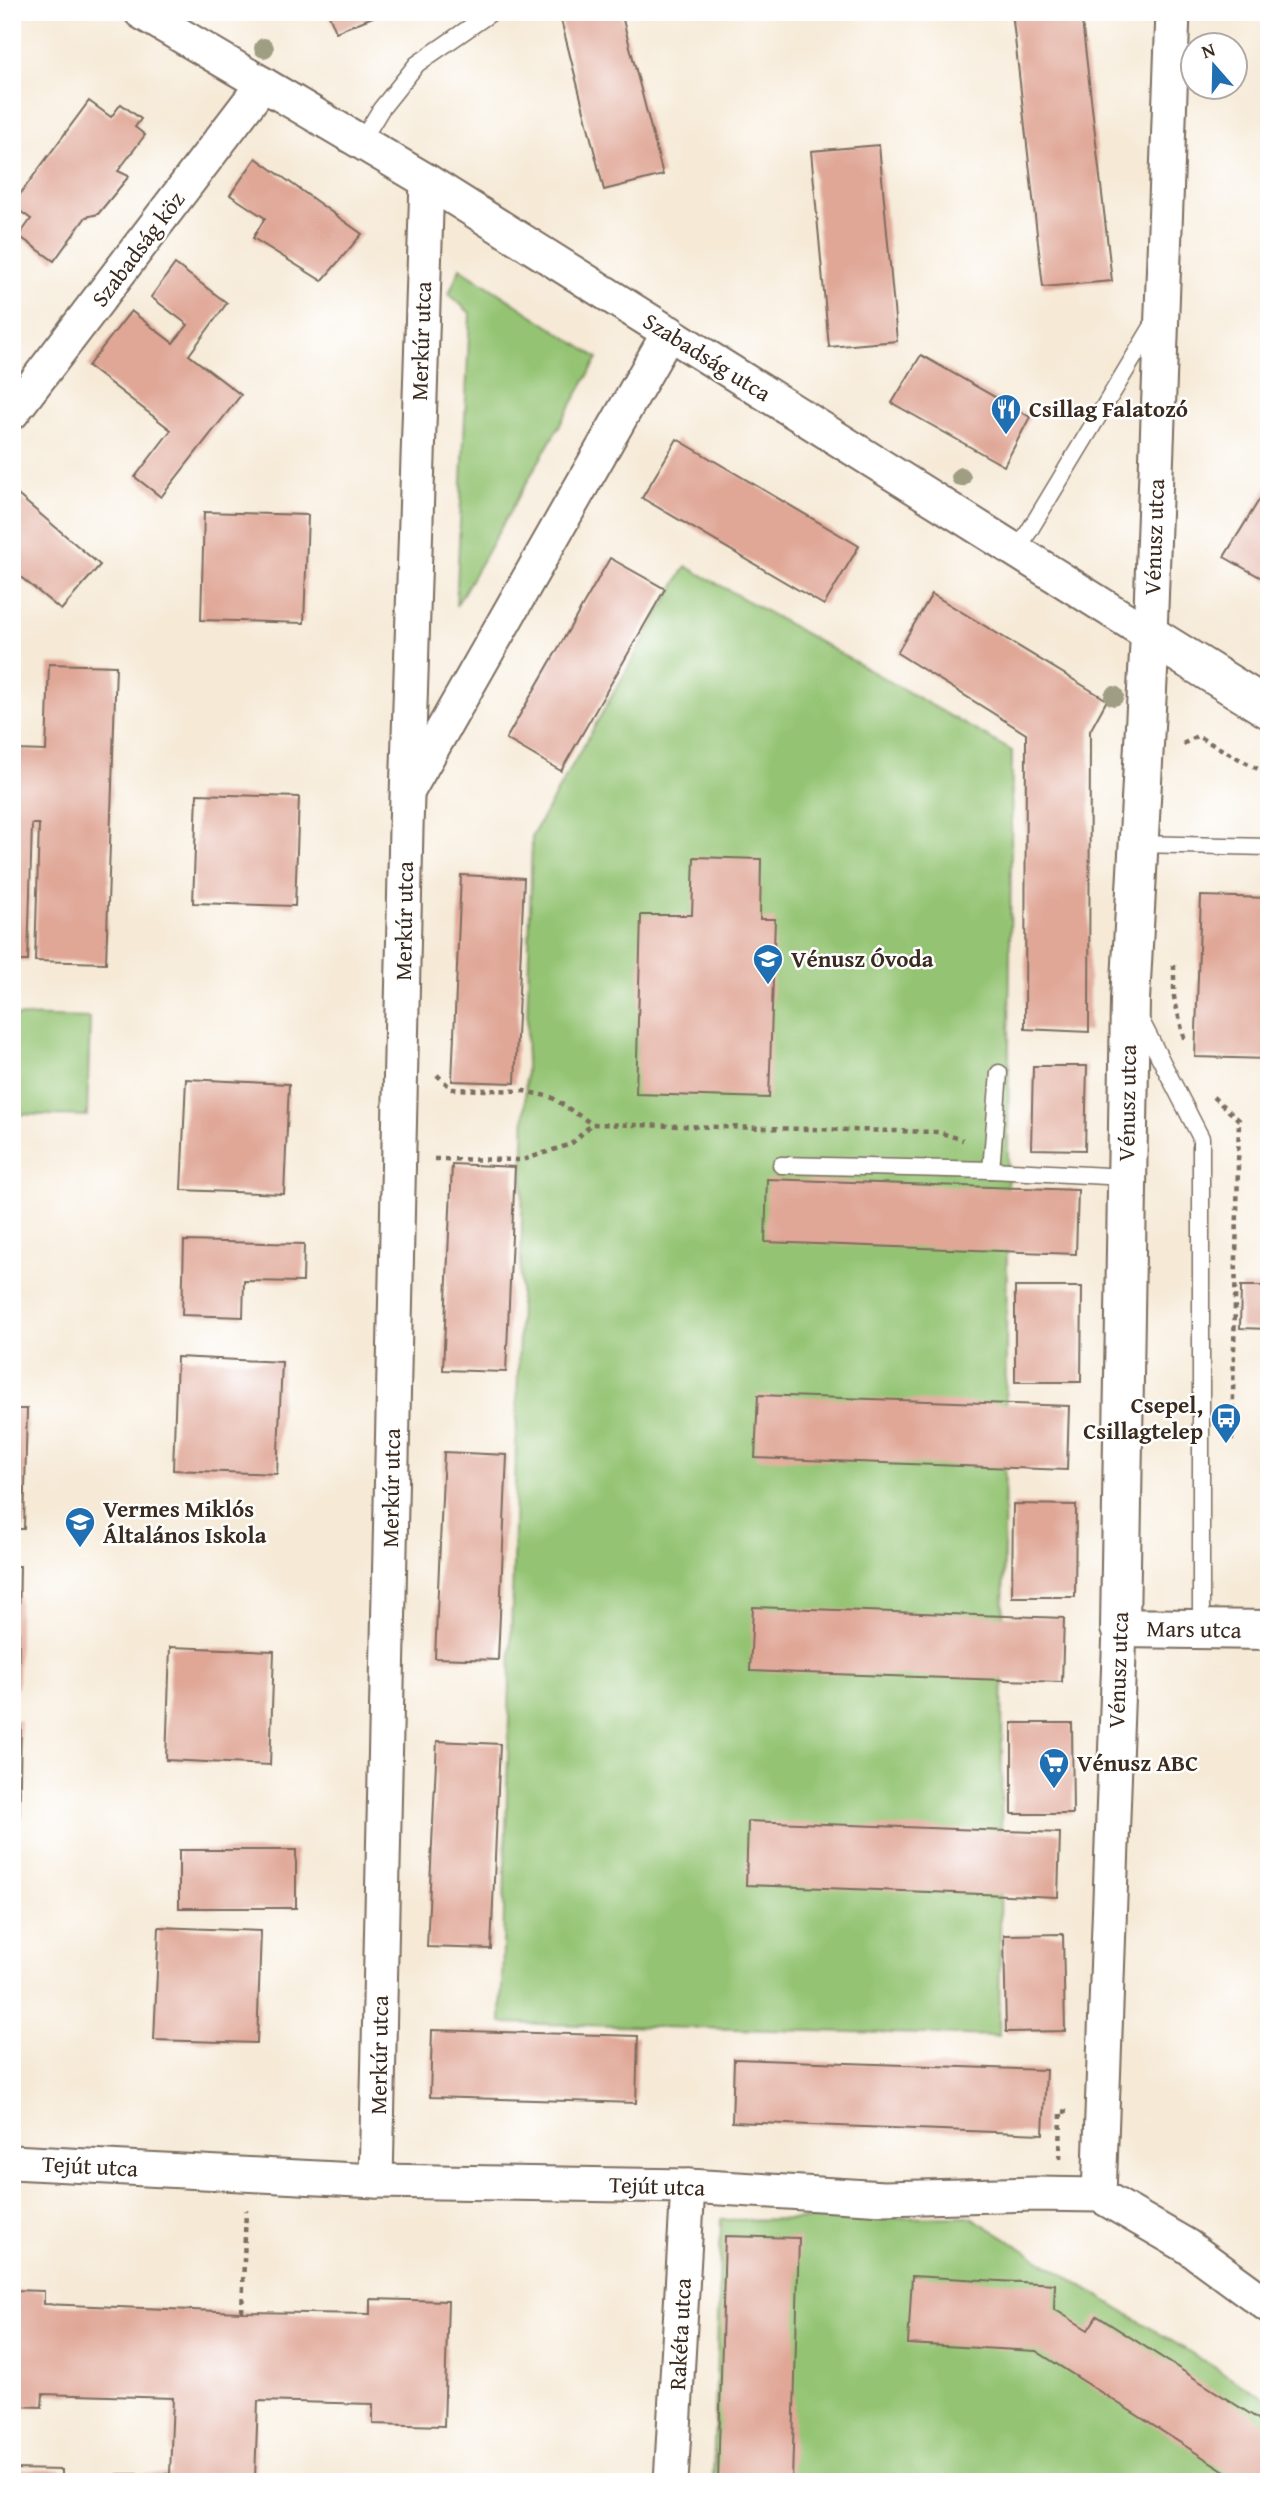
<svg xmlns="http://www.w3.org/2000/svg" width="1281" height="2494" viewBox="0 0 1281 2494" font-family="'Gentium Book Plus',serif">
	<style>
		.green { fill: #94c473; stroke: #687748; stroke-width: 2 }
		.building { fill: #e0a797 }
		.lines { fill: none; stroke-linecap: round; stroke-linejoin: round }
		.service-casing { stroke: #7c6d5f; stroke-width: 19 }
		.minor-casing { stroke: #7c6d5f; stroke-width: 37 }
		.tertiary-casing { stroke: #7c6d5f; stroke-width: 42 }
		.path { stroke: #7c6d5f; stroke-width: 4.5; stroke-dasharray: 5 5; stroke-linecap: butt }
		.service { stroke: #fff; stroke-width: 16 }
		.minor { stroke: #fff; stroke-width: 33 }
		.tertiary { stroke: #fff; stroke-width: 38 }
		.tree { fill: #a09e82 }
		.labels { text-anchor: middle; stroke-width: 5; stroke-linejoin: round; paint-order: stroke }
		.street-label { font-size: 23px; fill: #3b2a1e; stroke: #fff }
		.poi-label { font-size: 23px; font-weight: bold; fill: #3b2a1e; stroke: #fff; text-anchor: start }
	</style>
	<rect width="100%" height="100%" fill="#fff"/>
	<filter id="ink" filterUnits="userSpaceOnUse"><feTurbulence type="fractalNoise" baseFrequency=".0143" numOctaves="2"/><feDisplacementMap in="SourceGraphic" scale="14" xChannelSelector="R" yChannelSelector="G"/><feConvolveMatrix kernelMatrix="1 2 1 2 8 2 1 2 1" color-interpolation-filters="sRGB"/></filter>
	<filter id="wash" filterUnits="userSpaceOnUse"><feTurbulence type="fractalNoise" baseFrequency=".00686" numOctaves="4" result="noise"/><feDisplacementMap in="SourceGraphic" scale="28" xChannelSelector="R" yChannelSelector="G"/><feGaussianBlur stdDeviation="1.57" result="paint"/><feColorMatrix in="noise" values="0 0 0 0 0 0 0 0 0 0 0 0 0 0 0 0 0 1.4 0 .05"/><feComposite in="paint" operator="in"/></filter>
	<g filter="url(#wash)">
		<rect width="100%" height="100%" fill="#f6ead7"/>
		<!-- green -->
		<g class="green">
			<path d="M460 268 598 358 456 606 470 313 449 294Z"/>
			<path d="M686 566 1012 751 999 2036 501 2023 532 836Z"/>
			<path d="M12 1016 90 1018 87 1116 12 1114Z"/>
			<path d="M971 2217 1269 2401V2482H713L721 2220Z"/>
		</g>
		<g id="blocks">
			<!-- building -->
			<g class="building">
				<path d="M328 12H385L336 32Z"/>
				<path d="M559 12H621L663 175 604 190Z"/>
				<path d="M1012 12H1081L1112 281 1043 287Z"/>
				<path d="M89 101 111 117 121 104 141 119 135 127 145 135 118 171 129 176 98 214 86 217 54 261 19 236 31 219 12 205Z"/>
				<path d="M879 145 897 341 829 347 811 151Z"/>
				<path d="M256 158 362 234 322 281 253 238 265 218 230 195Z"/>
				<path d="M175 264 227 303 189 355 241 395 161 497 135 477 171 430 88 366 131 311 173 343 188 325 151 297Z"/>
				<path d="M921 355 1030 417 1004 466 892 403Z"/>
				<path d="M677 439 859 546 824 605 642 498Z"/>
				<path d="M1269 484V582L1224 557Z"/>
				<path d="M12 490 100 565 61 610 12 570Z"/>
				<path d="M204 512 308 515 304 623 201 620Z"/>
				<path d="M610 558 665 589 561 771 506 739Z"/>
				<path d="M932 594 1107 700 1090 731 1089 1032 1025 1029 1026 734 897 653Z"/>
				<path d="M49 664 116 666 106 963 35 961 39 824H32L28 961H12V753L15 750 46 751Z"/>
				<path d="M197 794 299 797 295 906 193 903Z"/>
				<path d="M694 857 761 859 760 919H775L769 1098 636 1094 641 915H692Z"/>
				<path d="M461 875 524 878 515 1083 452 1081Z"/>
				<path d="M1201 896 1269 898V1059L1195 1057Z"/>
				<path d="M1033 1066H1087L1085 1150 1031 1149Z"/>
				<path d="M186 1079 289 1084 284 1194 181 1190Z"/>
				<path d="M452 1164 515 1167 506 1372 443 1370Z"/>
				<path d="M767 1179 1078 1190 1076 1254 765 1242Z"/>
				<path d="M184 1241 304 1244 303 1282 244 1281 243 1317 182 1315Z"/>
				<path d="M1241 1286H1269V1329L1240 1328Z"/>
				<path d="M1015 1287H1082L1081 1382H1015Z"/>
				<path d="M177 1357 282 1362 277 1474 173 1470Z"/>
				<path d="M758 1395 1069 1406 1067 1470 755 1458Z"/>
				<path d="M12 1409H27L24 1529H12Z"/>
				<path d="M444 1452 507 1455 498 1660 435 1658Z"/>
				<path d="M1013 1504 1076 1505 1075 1597H1012Z"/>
				<path d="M12 1566H20L18 1688H12Z"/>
				<path d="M753 1607 1064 1618 1062 1682 750 1671Z"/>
				<path d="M170 1647 274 1651 270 1765 166 1760Z"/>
				<path d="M12 1720H21L19 1842H12Z"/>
				<path d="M1012 1723H1072L1073 1814H1012Z"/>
				<path d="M437 1741 500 1744 491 1949 427 1947Z"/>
				<path d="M748 1821 1060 1833 1058 1897 746 1885Z"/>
				<rect x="179" y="1850" width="117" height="58"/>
				<path d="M159 1927 261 1931 257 2043 154 2040Z"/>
				<path d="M1063 1934 1065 2031 1006 2032 1004 1935Z"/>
				<path d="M432 2030 638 2036 636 2103 430 2097Z"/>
				<path d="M734 2059 1046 2070 1043 2134 732 2122Z"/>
				<path d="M725 2236 799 2238 792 2482H718Z"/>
				<path d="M912 2276 1055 2284 1054 2309 1088 2330 1097 2316 1269 2426V2482H1242L1036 2351 908 2344Z"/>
				<path d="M12 2290 44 2291V2304L242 2312 370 2314V2299L448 2301 444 2426 373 2424V2404L258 2401 255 2478 302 2479V2482H118V2474H170L173 2398 43 2394 42 2407 12 2406Z"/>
				<path d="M12 2469 62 2470V2482H12Z"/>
			</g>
		</g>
	</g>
	<g filter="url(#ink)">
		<use href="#blocks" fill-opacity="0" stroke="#7c6d5f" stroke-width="2"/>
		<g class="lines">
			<!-- service casing -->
			<g class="service-casing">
				<g id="service">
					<path d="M361 142 381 109 417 64 492 12"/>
					<path d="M1017 551 1155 322"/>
					<path d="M1137 844 1269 847"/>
					<path d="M1139 1017 1201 1138V1629"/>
					<path d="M999 1073 991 1170 1126 1177"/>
					<path d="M781 1165 991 1170"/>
				</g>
			</g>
			<!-- minor casing -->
			<g class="minor-casing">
				<g id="minor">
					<path d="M141 12 427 181 1150 635"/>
					<path d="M12 413 263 84"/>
					<path d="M1150 635 1173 12"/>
					<path d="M409 789 669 332"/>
					<path d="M12 2162 376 2181 688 2186 884 2198 1034 2194 1099 2195 1187 2246 1269 2306"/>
					<path d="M376 2181 406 828 427 181"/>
					<path d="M1099 2195 1120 1628"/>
					<path d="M671 2482 688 2186"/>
				</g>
			</g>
			<!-- tertiary casing -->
			<g class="tertiary-casing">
				<path id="tertiary" d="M1269 709 1150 635 1130 1000 1120 1628 1269 1630"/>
			</g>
			<!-- path -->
			<g class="path">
				<path d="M1183 744 1197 736 1269 775"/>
				<path d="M1174 965V997L1185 1042"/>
				<path d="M437 1075 452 1089 524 1091 551 1097 592 1124 938 1132 963 1140"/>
				<path d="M1213 1097 1239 1120 1232 1440"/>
				<path d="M434 1159 523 1160 571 1144 592 1124"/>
				<path d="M1060 2159 1061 2111 1067 2112"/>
				<path d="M242 2312 246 2210"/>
			</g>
			<!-- service -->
			<use href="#service" class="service"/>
			<!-- minor -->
			<use href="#minor" class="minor"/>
			<!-- tertiary -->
			<use href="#tertiary" class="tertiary"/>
		</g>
		<!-- trees -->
		<g class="tree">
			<circle cx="264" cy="48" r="10"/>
			<circle cx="961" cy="477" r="10"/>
			<circle cx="1114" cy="696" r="10"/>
		</g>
	</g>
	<!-- icons -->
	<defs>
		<g id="restaurant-pin" transform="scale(1.575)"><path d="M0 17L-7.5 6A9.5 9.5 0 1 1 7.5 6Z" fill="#1f6fb2" stroke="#fff"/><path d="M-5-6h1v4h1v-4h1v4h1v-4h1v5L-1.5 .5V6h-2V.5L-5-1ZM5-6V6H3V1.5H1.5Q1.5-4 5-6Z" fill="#fff"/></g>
		<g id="school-pin" transform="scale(1.575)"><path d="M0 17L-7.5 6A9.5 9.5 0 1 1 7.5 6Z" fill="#1f6fb2" stroke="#fff"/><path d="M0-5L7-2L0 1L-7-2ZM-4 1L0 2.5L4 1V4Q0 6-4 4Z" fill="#fff"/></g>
		<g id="bus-pin" transform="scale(1.575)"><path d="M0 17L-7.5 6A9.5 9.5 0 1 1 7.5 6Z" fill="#1f6fb2" stroke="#fff"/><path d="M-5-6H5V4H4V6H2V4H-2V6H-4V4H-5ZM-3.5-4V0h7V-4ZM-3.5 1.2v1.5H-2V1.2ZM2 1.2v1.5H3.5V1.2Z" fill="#fff"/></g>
		<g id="supermarket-pin" transform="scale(1.575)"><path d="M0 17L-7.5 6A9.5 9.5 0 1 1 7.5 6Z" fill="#1f6fb2" stroke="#fff"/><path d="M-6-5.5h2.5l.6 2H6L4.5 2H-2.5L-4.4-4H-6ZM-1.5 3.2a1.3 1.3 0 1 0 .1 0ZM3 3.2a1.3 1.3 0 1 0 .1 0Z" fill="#fff"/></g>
	</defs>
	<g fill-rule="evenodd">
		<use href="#restaurant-pin" x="1006" y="409"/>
		<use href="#school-pin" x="768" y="959"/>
		<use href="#bus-pin" x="1226" y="1418"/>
		<use href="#school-pin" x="80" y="1522"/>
		<use href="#supermarket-pin" x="1054" y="1763"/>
	</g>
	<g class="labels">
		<!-- street labels -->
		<g class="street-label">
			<text transform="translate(138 249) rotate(-53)" y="8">Szabadság köz</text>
			<text transform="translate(421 341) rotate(-88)" y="8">Merkúr utca</text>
			<text transform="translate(707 357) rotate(32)" y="8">Szabadság utca</text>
			<text transform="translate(1154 537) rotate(-88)" y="8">Vénusz utca</text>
			<text transform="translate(404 921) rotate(-89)" y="8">Merkúr utca</text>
			<text transform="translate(1127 1103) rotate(-89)" y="8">Vénusz utca</text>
			<text transform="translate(391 1488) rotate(-89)" y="8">Merkúr utca</text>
			<text transform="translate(1194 1629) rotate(1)" y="8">Mars utca</text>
			<text transform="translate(1118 1670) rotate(-88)" y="8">Vénusz utca</text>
			<text transform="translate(379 2055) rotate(-89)" y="8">Merkúr utca</text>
			<text transform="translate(90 2166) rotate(3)" y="8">Tejút utca</text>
			<text transform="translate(657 2186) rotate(2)" y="8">Tejút utca</text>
			<text transform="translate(680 2334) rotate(-87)" y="8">Rakéta utca</text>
		</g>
		<!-- poi labels -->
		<g class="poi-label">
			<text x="1029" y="417">Csillag Falatozó</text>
			<text x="791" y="967">Vénusz Óvoda</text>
			<text x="1203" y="1413" text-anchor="end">Csepel,<tspan x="1203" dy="26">Csillagtelep</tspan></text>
			<text x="103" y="1517">Vermes Miklós<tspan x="103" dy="26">Általános Iskola</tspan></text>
			<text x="1077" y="1771">Vénusz ABC</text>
		</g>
	</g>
	<!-- margin -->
	<rect width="1281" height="2494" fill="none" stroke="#fff" stroke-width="42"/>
	<!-- north arrow -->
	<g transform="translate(1214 66) rotate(340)"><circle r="33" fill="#ffffff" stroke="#b1aaa5" stroke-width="2"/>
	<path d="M0-5L12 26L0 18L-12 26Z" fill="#1f6fb2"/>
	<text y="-10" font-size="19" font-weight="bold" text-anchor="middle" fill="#3b2a1e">N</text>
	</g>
</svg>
